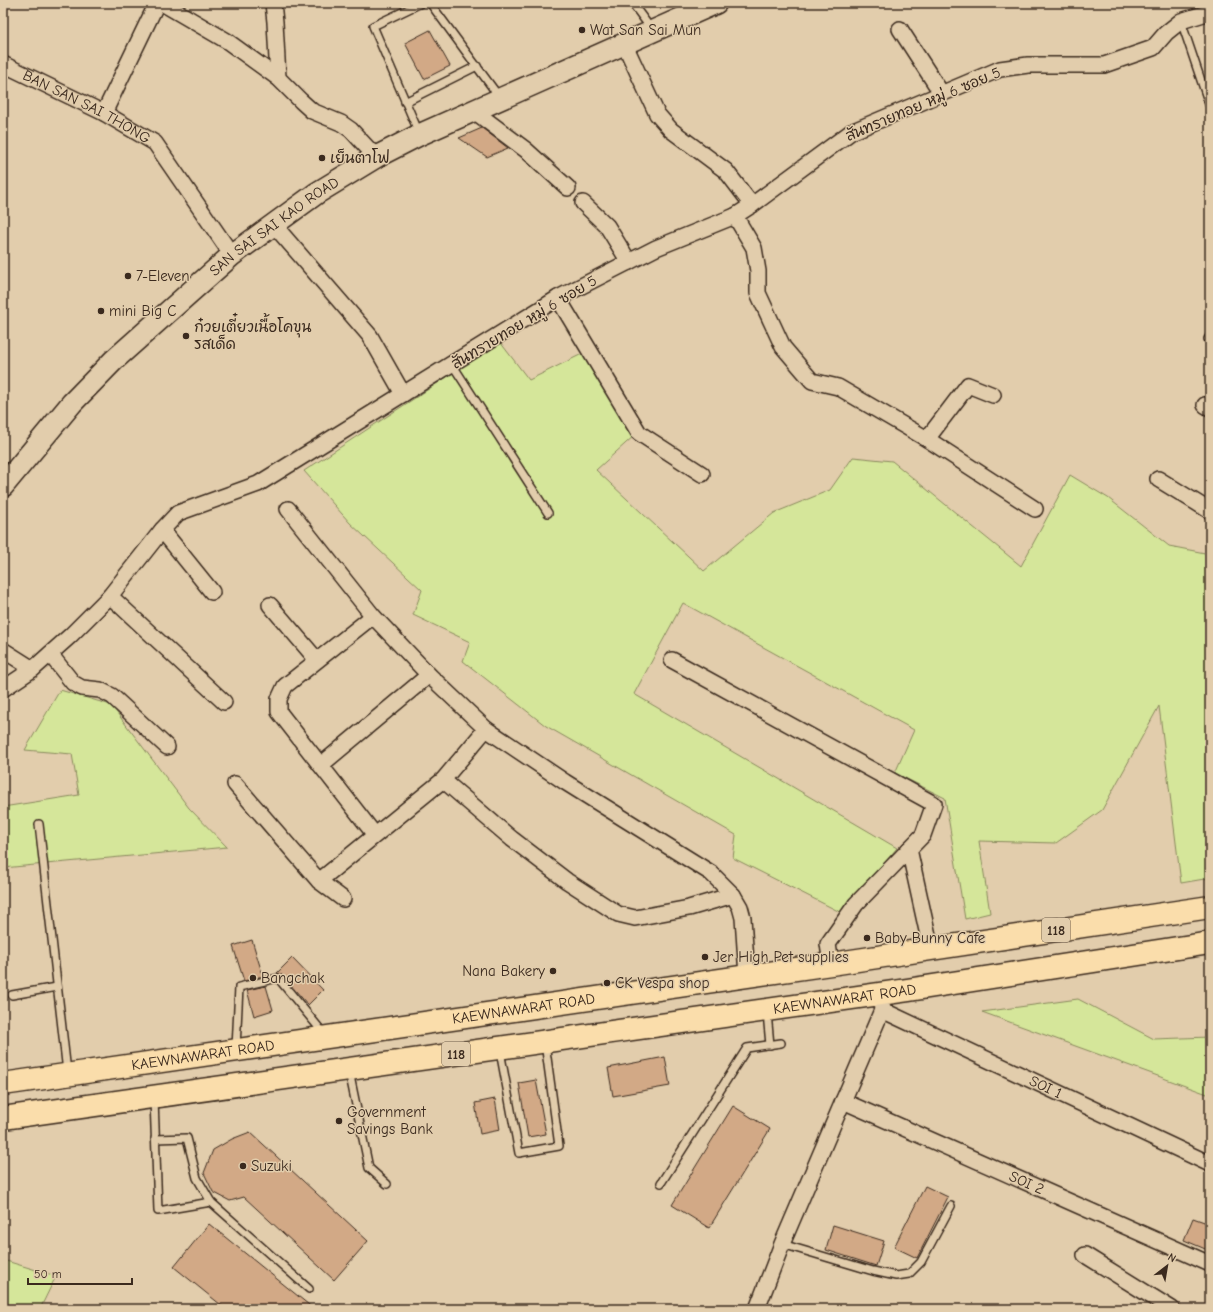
<svg xmlns="http://www.w3.org/2000/svg" width="1213" height="1312" viewBox="0 0 1213 1312" font-family="'Comic Neue','Playpen Sans Thai',sans-serif">
	<style>
		.green { fill: #d5e69a; stroke: #88885c }
		.building { fill: #d2a986; stroke: #3b2a1e }
		.lines { fill: none; stroke-linecap: round; stroke-linejoin: round }
		.lane-casing { stroke: #3b2a1e; stroke-width: 10 }
		.street-casing { stroke: #3b2a1e; stroke-width: 18 }
		.secondary-casing { stroke: #3b2a1e; stroke-width: 24 }
		.primary-casing { stroke: #3b2a1e; stroke-width: 25 }
		.lane { stroke: #e2cdac; stroke-width: 7 }
		.street { stroke: #e2cdac; stroke-width: 15 }
		.secondary { stroke: #e2cdac; stroke-width: 21 }
		.primary { stroke: #faddab; stroke-width: 22 }
		.poi-dot { fill: #3b2a1e; stroke: #e2cdac; stroke-width: 1.5 }
		.labels { text-anchor: middle; stroke-width: 3; stroke-linejoin: round; paint-order: stroke }
		.shield { fill: #e2cdac; stroke: #6d5b49; stroke-width: 1 }
		.shield-label { font-size: 14px; font-weight: bold; fill: #3b2a1e }
		.poi-label { font-size: 15px; fill: #3b2a1e; stroke: #e2cdac; text-anchor: start }
		.street-label { font-size: 15px; fill: #3b2a1e; stroke: #e2cdac }
	</style>
	<rect width="100%" height="100%" fill="#e2cdac"/>
	<filter id="ink" filterUnits="userSpaceOnUse"><feTurbulence type="fractalNoise" baseFrequency=".025" numOctaves="2"/><feDisplacementMap in="SourceGraphic" scale="8" xChannelSelector="R" yChannelSelector="G"/><feConvolveMatrix kernelMatrix="1 2 1 2 8 2 1 2 1" color-interpolation-filters="sRGB"/></filter>
	<g filter="url(#ink)">
		<!-- green -->
		<g class="green">
			<path d="M500 342 529 380 582 354 635 435 596 470 704 571 774 513 830 490 853 457 892 461 1021 566 1070 475 1108 498 1169 546 1210 554V878L1181 883 1159 706 1102 810 1056 843 979 841 990 913 965 919 945 798 895 773 914 730 683 603 634 694 897 848 842 913 733 858 736 835 546 726 463 661 470 642 413 615 422 590 350 523 304 471Z"/>
			<path d="M60 690 111 705 189 808 227 847 3 868V807L79 795 72 754 25 750Z"/>
			<path d="M1078 999 1154 1039 1210 1037V1095L982 1012Z"/>
			<path d="M3 1260 56 1276 40 1309H3Z"/>
		</g>
		<!-- building -->
		<g class="building">
			<path d="M430 30 450 66 424 79 405 43Z"/>
			<path d="M482 128 508 148 487 157 459 138Z"/>
			<path d="M252 940 263 976 244 981 233 946Z"/>
			<path d="M292 958 323 990 308 1005 282 975 277 973Z"/>
			<path d="M266 986 273 1010 254 1016 247 990Z"/>
			<path d="M665 1057 670 1086 613 1096 608 1068Z"/>
			<path d="M536 1080 546 1134 528 1137 519 1083Z"/>
			<path d="M495 1099 500 1130 480 1134 475 1103Z"/>
			<path d="M733 1106 770 1129 709 1228 672 1205Z"/>
			<path d="M250 1132 368 1241 334 1280 244 1197 230 1201 213 1192 204 1173 213 1150 232 1139Z"/>
			<path d="M925 1186 948 1197 917 1258 894 1247Z"/>
			<path d="M1193 1218 1210 1224V1251L1184 1240Z"/>
			<path d="M209 1224 314 1309H226L174 1267Z"/>
			<path d="M833 1225 884 1241 876 1266 826 1250Z"/>
		</g>
		<g class="lines">
			<!-- lane casing -->
			<g class="lane-casing">
				<g id="lane">
					<path d="M430 3 500 98"/>
					<path d="M632 3 652 30"/>
					<path d="M1181 21 1210 107"/>
					<path d="M405 102 477 66"/>
					<path d="M419 133 373 26 421 3"/>
					<path d="M1208 339 1210 336"/>
					<path d="M452 364 548 513"/>
					<path d="M39 824 67 1072"/>
					<path d="M12 995 57 987"/>
					<path d="M767 1013 770 1045"/>
					<path d="M236 1048 239 987 278 978 325 1035"/>
					<path d="M500 1051 519 1153 559 1146 545 1043"/>
					<path d="M349 1071 369 1168 387 1184"/>
					<path d="M154 1099 158 1211 211 1202"/>
					<path d="M155 1139 187 1138 197 1178 211 1202 309 1289"/>
					<path d="M661 1183 747 1048 781 1043"/>
					<path d="M782 1244 873 1271 896 1276 909 1274 921 1262 951 1206"/>
				</g>
			</g>
			<!-- street casing -->
			<g class="street-casing">
				<g id="street">
					<path d="M162 3 227 41 278 78 301 101 312 111 341 123 351 130 376 157"/>
					<path d="M273 3 275 22 278 78"/>
					<path d="M900 29 942 94"/>
					<path d="M624 43 657 114 671 130 726 171 752 205"/>
					<path id="s1" d="M3 64 104 113 155 143 232 255"/>
					<path d="M474 111 526 150 568 188"/>
					<path d="M104 113 157 3"/>
					<path d="M583 203 607 226 629 262"/>
					<path d="M735 216 754 248 758 271V293L783 347 812 381 838 387 927 439 968 385 993 395"/>
					<path d="M274 225 370 336 403 394"/>
					<path d="M558 298 639 433 702 474"/>
					<path d="M1205 405 1210 408"/>
					<path d="M927 439 1035 509"/>
					<path d="M1158 479 1210 511"/>
					<path d="M288 509 373 616 429 675 486 729 565 782 711 873 733 895 740 907 743 918 747 976"/>
					<path d="M162 530 212 592"/>
					<path d="M110 596 224 702"/>
					<path d="M270 605 317 660"/>
					<path d="M373 616 285 686 279 699V712L375 835"/>
					<path d="M3 650 33 669"/>
					<path d="M50 654 73 683 82 688 100 690 112 696 167 747"/>
					<path d="M672 660 934 804 923 835 856 904 828 944 831 964"/>
					<path d="M3 689 33 669 70 636 110 596 162 530 178 513 258 484 558 298 656 248 735 216 752 205 851 132 1000 69 1028 65H1104L1153 48 1166 33 1181 21 1210 12"/>
					<path d="M321 765 429 675"/>
					<path d="M443 780 512 839 567 881 618 914 635 918 689 908 733 895"/>
					<path d="M235 784 319 881 343 899"/>
					<path d="M909 849 931 949"/>
					<path d="M319 881 443 780 486 729"/>
					<path id="s2" d="M882 1010 1210 1164"/>
					<path id="s3" d="M843 1101 1210 1264"/>
					<path d="M1085 1255 1172 1309"/>
					<path d="M757 1309 782 1244 882 1010 881 1001"/>
				</g>
			</g>
			<!-- secondary casing -->
			<g class="secondary-casing">
				<g id="secondary">
					<path id="s4" d="M3 486 72 403 114 360 232 255 317 193 376 157 419 135 716 3"/>
				</g>
			</g>
			<!-- primary casing -->
			<g class="primary-casing">
				<g id="primary">
					<path id="s5" d="M3 1084 831 964 1210 907"/>
					<path id="s6" d="M3 1118 908 990 1210 943"/>
				</g>
			</g>
			<!-- lane -->
			<use href="#lane" class="lane"/>
			<!-- street -->
			<use href="#street" class="street"/>
			<!-- secondary -->
			<use href="#secondary" class="secondary"/>
			<!-- primary -->
			<use href="#primary" class="primary"/>
		</g>
	</g>
	<!-- markers -->
	<g class="poi-dot">
		<circle cx="582" cy="30" r="4"/>
		<circle cx="322" cy="158" r="4"/>
		<circle cx="128" cy="276" r="4"/>
		<circle cx="101" cy="311" r="4"/>
		<circle cx="186" cy="336" r="4"/>
		<circle cx="867" cy="938" r="4"/>
		<circle cx="705" cy="957" r="4"/>
		<circle cx="553" cy="971" r="4"/>
		<circle cx="253" cy="978" r="4"/>
		<circle cx="607" cy="983" r="4"/>
		<circle cx="339" cy="1121" r="4"/>
		<circle cx="243" cy="1166" r="4"/>
	</g>
	<g class="labels">
		<!-- shield labels -->
		<g class="shield">
			<rect x="1042" y="918" width="28" height="24" rx="3"/>
			<rect x="442" y="1042" width="28" height="24" rx="3"/>
		</g>
		<g class="shield-label">
			<text x="1056" y="935">118</text>
			<text x="456" y="1059">118</text>
		</g>
		<!-- poi labels -->
		<g class="poi-label">
			<text x="590" y="35">Wat San Sai Mun</text>
			<text x="330" y="163">เย็นตาโฟ</text>
			<text x="136" y="281">7-Eleven</text>
			<text x="109" y="316">mini Big C</text>
			<text x="194" y="332">ก๋วยเตี๋ยวเนื้อโคขุน<tspan x="194" dy="17">รสเด็ด</tspan></text>
			<text x="875" y="943">Baby Bunny Cafe</text>
			<text x="713" y="962">Jer High Pet supplies</text>
			<text x="545" y="976" text-anchor="end">Nana Bakery</text>
			<text x="261" y="983">Bangchak</text>
			<text x="615" y="988">CK Vespa shop</text>
			<text x="347" y="1117">Government<tspan x="347" dy="17">Savings Bank</tspan></text>
			<text x="251" y="1171">Suzuki</text>
		</g>
		<!-- street labels -->
		<g class="street-label">
			<text transform="translate(923 104) rotate(-23)" y="5">สันทรายทอย หมู่ 6 ซอย 5</text>
			<text dy="5" stroke="none"><textPath href="#s1" startOffset="94">BAN SAN SAI THONG</textPath></text>
			<text dy="5" stroke="none"><textPath href="#s4" startOffset="377">SAN SAI SAI KAO ROAD</textPath></text>
			<text transform="translate(524 322) rotate(-31)" y="5">สันทรายทอย หมู่ 6 ซอย 5</text>
			<text dy="5" stroke="none"><textPath href="#s6" startOffset="850">KAEWNAWARAT ROAD</textPath></text>
			<text dy="5" stroke="none"><textPath href="#s5" startOffset="526">KAEWNAWARAT ROAD</textPath></text>
			<text dy="5" stroke="none"><textPath href="#s5" startOffset="202">KAEWNAWARAT ROAD</textPath></text>
			<text dy="5" stroke="none"><textPath href="#s2" startOffset="181">SOI 1</textPath></text>
			<text dy="5" stroke="none"><textPath href="#s3" startOffset="201">SOI 2</textPath></text>
		</g>
	</g>
	<!-- margin -->
	<rect width="1213" height="1312" fill="none" stroke="#e2cdac" stroke-width="16"/>
	<rect x="8" y="8" width="1197" height="1296" fill="none" stroke="#3b2a1e" stroke-width="1.5" filter="url(#ink)"/>
	<!-- north arrow -->
	<g transform="translate(1167 1266) rotate(31)" stroke="#e2cdac" stroke-width="3" paint-order="stroke">
	<path d="M0-3L7 15L0 10L-7 15Z" fill="#3b2a1e"/>
	<text y="-6" font-size="11" font-weight="bold" text-anchor="middle" fill="#3b2a1e">N</text>
	</g>
	<!-- scale -->
	<path d="M28 1278v6h104v-6" fill="none" stroke="#3b2a1e" stroke-width="2"/>
	<text x="34" y="1278" font-size="12" fill="#3b2a1e" stroke="#e2cdac" stroke-width="3" paint-order="stroke">50 m</text>
</svg>
